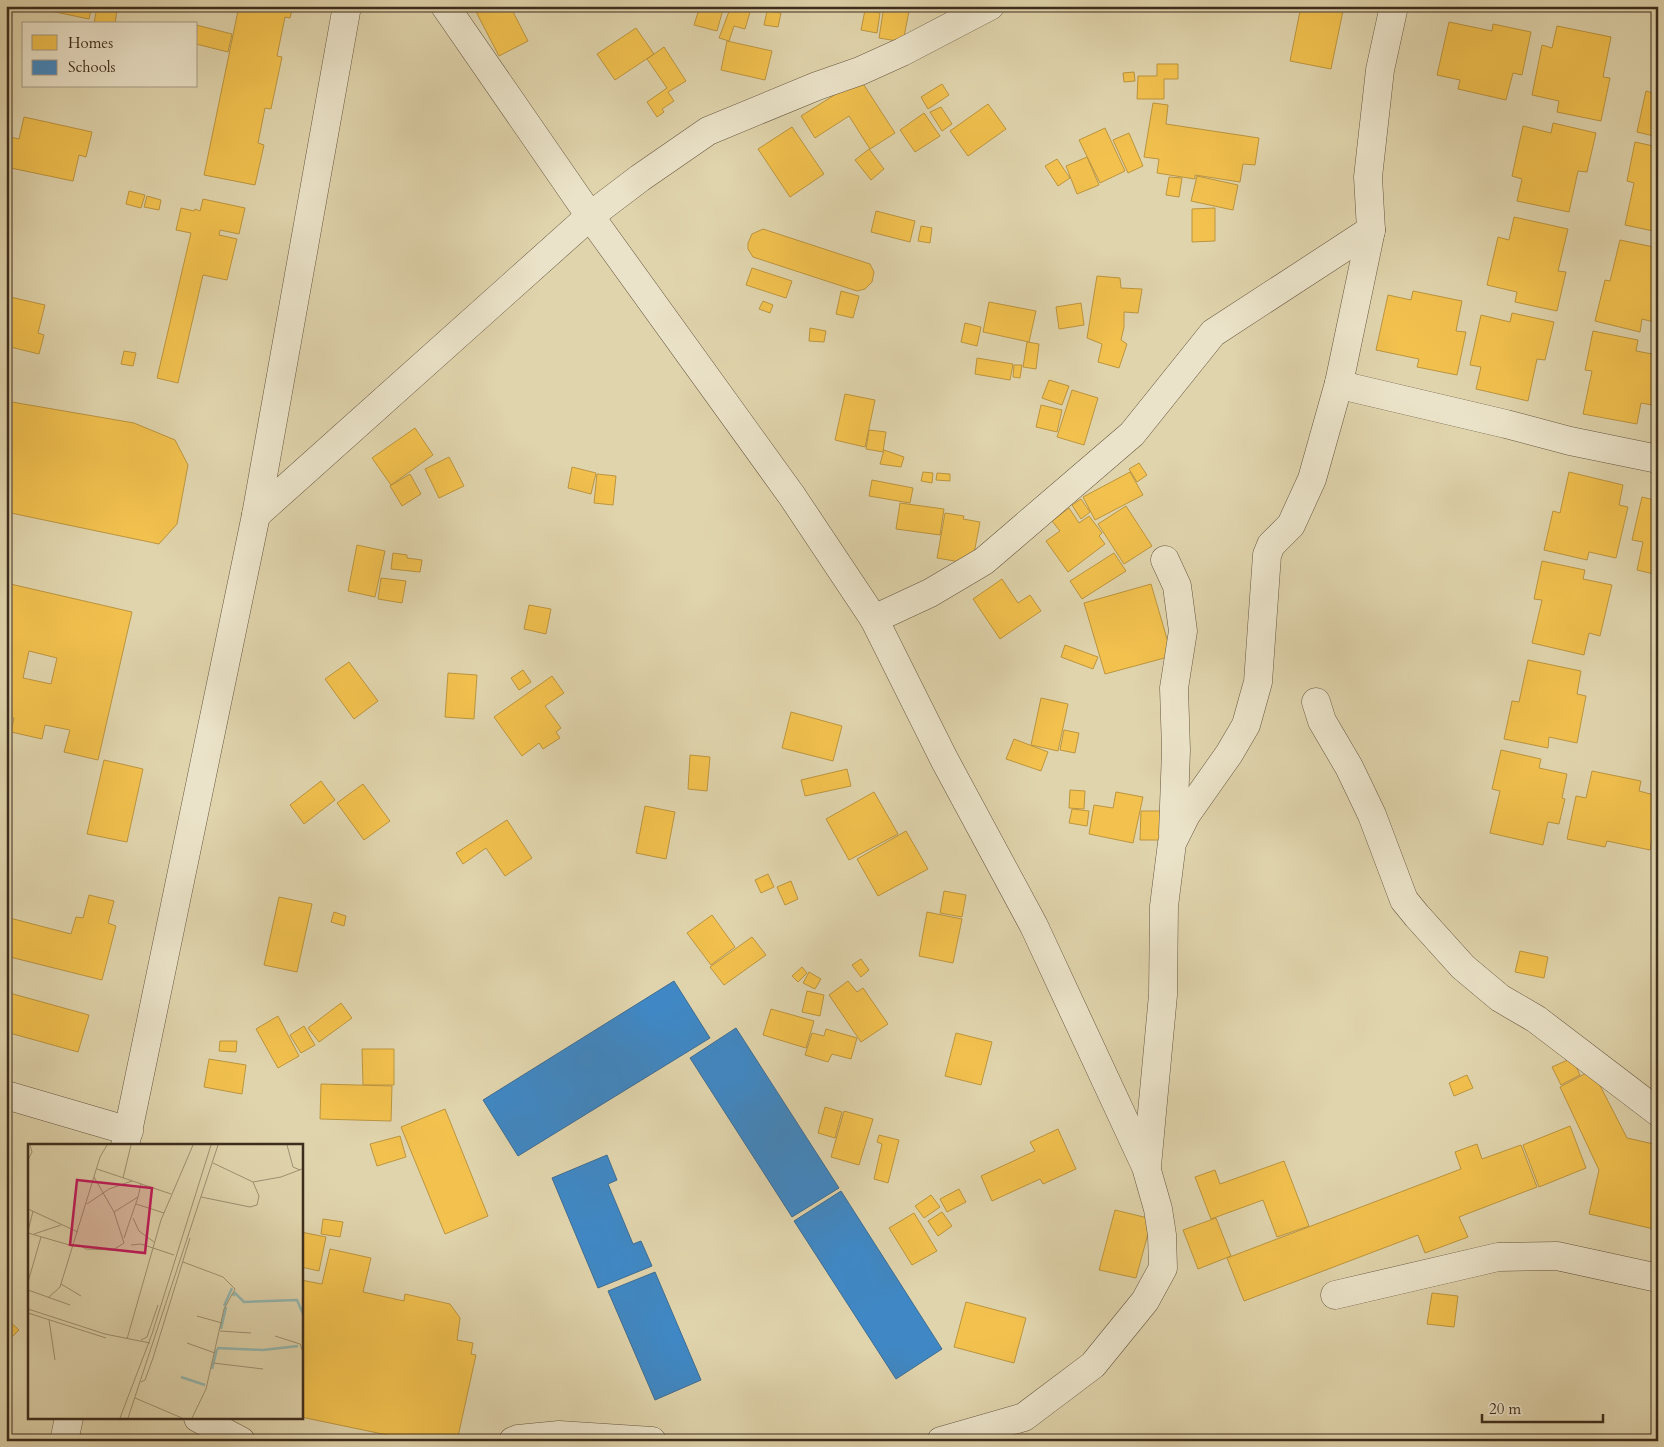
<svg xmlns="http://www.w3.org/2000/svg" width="1664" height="1447" viewBox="0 0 1664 1447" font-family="Cardo,serif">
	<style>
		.homes { fill: #f2c14e; stroke: #bc953f; fill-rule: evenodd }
		.schools { fill: #3f88c5; stroke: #3f6d92 }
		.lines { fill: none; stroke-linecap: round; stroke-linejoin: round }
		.minor-casing { stroke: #665740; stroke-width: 29 }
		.minor { stroke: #ebe3c9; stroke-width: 28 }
		.inset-river { fill: none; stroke: #94b7af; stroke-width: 2.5 }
		.inset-road { fill: none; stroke: #9f9172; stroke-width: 1 }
		.view { fill: #c2185b; fill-opacity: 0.15; stroke: #c2185b; stroke-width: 2.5 }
		.inset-edge { fill: none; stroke: #3e2d1c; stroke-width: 2.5 }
	</style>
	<rect width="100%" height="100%" fill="#e0d4ac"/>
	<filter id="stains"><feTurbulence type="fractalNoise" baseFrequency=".004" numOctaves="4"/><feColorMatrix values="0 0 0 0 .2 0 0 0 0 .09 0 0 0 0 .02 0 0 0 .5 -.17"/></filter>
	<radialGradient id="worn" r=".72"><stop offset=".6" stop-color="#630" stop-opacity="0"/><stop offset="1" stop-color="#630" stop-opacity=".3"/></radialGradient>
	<!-- homes -->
	<g class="homes">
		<path d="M8 6H37L35 12Z"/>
		<path d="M47 6H92L89 19 46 10Z"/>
		<path d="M97 6 117 9 115 24H94Z"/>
		<path d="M239 6H293L290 18 285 17 277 56 282 57 271 109 265 108 258 143 264 145 255 185 204 175Z"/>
		<path d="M473 6H510L528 41 499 56Z"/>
		<path d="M700 6H724L717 31 694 25Z"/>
		<path d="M731 6 750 12 745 29 734 26 729 41 719 38Z"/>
		<path d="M884 6H910L903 42 879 38Z"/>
		<path d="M1266 6H1292L1291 12Z"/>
		<path d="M1301 6H1344L1331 69 1290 61Z"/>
		<path d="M865 10 880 13 877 33 861 30Z"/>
		<path d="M767 11 781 13 778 27 764 25Z"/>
		<path d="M1449 22 1492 31 1493 24 1531 32 1522 75 1513 73 1506 100 1458 89 1460 80 1437 75Z"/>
		<path d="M196 25 232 34 228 52 196 44Z"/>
		<path d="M1557 26 1611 37 1603 77 1610 78 1601 121 1557 112 1559 101 1532 95 1542 45 1552 48Z"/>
		<path d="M636 28 654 54 615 80 597 54Z"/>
		<path d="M727 41 772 51 765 80 721 70Z"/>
		<path d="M664 47 686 81 668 92 674 101 662 109 664 112 657 117 647 102 667 88 647 59Z"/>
		<path d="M1157 64H1178V79H1164V99H1137L1138 76H1157Z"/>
		<path d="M1134 72 1135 81 1124 82 1123 73Z"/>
		<path d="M1658 73V137L1637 132 1646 91 1653 93Z"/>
		<path d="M860 79 895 133 870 149 849 116 815 138 801 116Z"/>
		<path d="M942 84 949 95 928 109 921 97Z"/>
		<path d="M1153 103 1168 105 1166 124 1259 138 1255 165 1243 164 1240 182 1195 175V179L1157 173 1159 159 1144 157Z"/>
		<path d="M988 104 1006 129 968 156 950 131Z"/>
		<path d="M941 107 952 124 942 131 930 112Z"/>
		<path d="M924 113 940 136 915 152 900 130Z"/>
		<path d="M24 117 92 132 86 157 79 155 73 181 6 167V136L19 139Z"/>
		<path d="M1553 123 1596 133 1587 172 1578 171 1569 212 1517 201 1522 179 1512 176 1523 126 1551 133Z"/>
		<path d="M792 127 824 174 790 197 758 149Z"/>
		<path d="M1105 128 1125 171 1100 183 1079 140Z"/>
		<path d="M1129 133 1143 166 1128 173 1113 140Z"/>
		<path d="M1635 142 1658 147V232L1625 225 1634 183 1627 181Z"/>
		<path d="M869 149 884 169 871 180 855 160Z"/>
		<path d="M1087 157 1099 185 1077 194 1066 166Z"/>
		<path d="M1057 159 1070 178 1058 186 1045 166Z"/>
		<path d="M1197 176 1238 185 1233 210 1191 201Z"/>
		<path d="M1169 177 1182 178 1179 197 1166 195Z"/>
		<path d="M129 191 145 195 141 208 126 204Z"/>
		<path d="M147 196 161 200 159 210 144 207Z"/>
		<path d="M203 199 245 208 239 234 220 230 219 235 237 239 227 280 203 275 178 383 157 378 191 233 176 230 181 208 194 211 195 209 200 211Z"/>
		<path d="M1215 208V241L1192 242V209Z"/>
		<path d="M876 211 915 221 910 242 871 232Z"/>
		<path d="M1514 217 1568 229 1558 271 1566 272 1557 311 1515 302 1517 292 1487 285 1498 237 1509 240Z"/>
		<path d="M921 226 932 228 930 243 918 241Z"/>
		<path d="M763 229 870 264 874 272 872 282 865 289 857 291 753 257 748 249V243L752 234Z"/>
		<path d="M1620 240 1658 248V323L1642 319 1640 332 1595 321 1605 280 1610 281Z"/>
		<path d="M752 268 792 281 786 298 746 285Z"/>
		<path d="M1097 276 1120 278 1121 288 1142 289 1138 313 1124 312V327L1121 340 1127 344 1119 368 1098 362 1102 344 1087 338Z"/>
		<path d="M841 291 859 296 853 318 836 314Z"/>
		<path d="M1413 291 1462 301 1456 331 1466 332 1457 375 1417 367 1419 359 1376 350 1388 295 1411 300Z"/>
		<path d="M6 296 45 305 38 333 44 335 39 354 6 346Z"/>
		<path d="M763 301 773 305 770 313 759 309Z"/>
		<path d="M989 302 1036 311 1029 342 983 332Z"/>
		<path d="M1081 303 1084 325 1059 329 1056 307Z"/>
		<path d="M1512 313 1554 322 1545 360 1537 359 1528 401 1476 389 1481 367 1470 365 1481 315 1510 322Z"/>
		<path d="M965 323 981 327 977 346 961 342Z"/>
		<path d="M810 328 826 331 824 342 809 341Z"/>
		<path d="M1593 331 1638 340 1636 351 1658 355 1655 376 1658 377 1652 405 1641 403 1637 424 1583 414 1592 371 1585 370Z"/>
		<path d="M1027 342 1039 344 1036 369 1023 367Z"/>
		<path d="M124 351 136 353 133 366 121 364Z"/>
		<path d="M977 358 1013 364 1010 380 975 374Z"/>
		<path d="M1014 365H1022L1020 378 1013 377Z"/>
		<path d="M1049 380 1069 386 1062 405 1042 398Z"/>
		<path d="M1072 390 1098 398 1084 445 1057 437Z"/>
		<path d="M845 394 875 400 865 447 835 440Z"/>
		<path d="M6 401 134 423 175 440 188 465 177 524 159 544 6 512Z"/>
		<path d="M1041 405 1062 410 1057 432 1036 427Z"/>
		<path d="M415 428 433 455 391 485 372 458Z"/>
		<path d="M869 430 886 432 883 452 866 449Z"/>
		<path d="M884 450 904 457 901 467 880 464Z"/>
		<path d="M449 457 464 486 439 498 425 469Z"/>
		<path d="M1139 463 1147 475 1137 482 1129 469Z"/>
		<path d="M572 467 596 473 591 494 568 488Z"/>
		<path d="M923 472 933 473 932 483 921 481Z"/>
		<path d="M1130 472 1143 495 1095 520 1083 497Z"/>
		<path d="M1569 472 1623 485 1619 505 1628 507 1616 558 1589 552 1587 560 1544 550 1553 511 1560 513Z"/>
		<path d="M937 473 950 474V481L936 480Z"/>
		<path d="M410 474 421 494 402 506 390 486Z"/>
		<path d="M597 474 616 476 613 505 594 503Z"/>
		<path d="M872 480 913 488 910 503 869 496Z"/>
		<path d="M1642 497 1658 501V575L1637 570 1643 542 1632 540Z"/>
		<path d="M1081 499 1090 512 1081 519 1072 505Z"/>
		<path d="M900 503 944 509 940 535 896 529Z"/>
		<path d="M1126 506 1152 546 1124 564 1098 524Z"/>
		<path d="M1069 508 1079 523 1089 516 1102 533 1099 536 1105 544 1068 572 1046 541 1060 531 1052 521Z"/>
		<path d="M945 513 964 516 963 519 980 522 972 564 937 558Z"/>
		<path d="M357 545 385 551 375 597 348 591Z"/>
		<path d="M393 553 407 555V558L422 560 420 572 391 569Z"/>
		<path d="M1114 553 1126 571 1082 599 1070 581Z"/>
		<path d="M1542 561 1585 570 1583 579 1612 585 1600 636 1589 633 1584 655 1532 643 1542 600 1534 599Z"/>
		<path d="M381 578 406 581 402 603 378 599Z"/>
		<path d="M1002 579 1018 603 1030 595 1041 611 1000 639 973 599Z"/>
		<path d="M6 583 132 612 98 760 64 752 70 730 45 725 42 739 11 732 14 718 6 717ZM29 651 57 658 51 684 23 678Z"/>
		<path d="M1151 584 1172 656 1105 674 1084 603Z"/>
		<path d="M529 605 551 609 546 634 524 629Z"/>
		<path d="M1065 645 1098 657 1093 669 1061 657Z"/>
		<path d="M1528 660 1581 671 1577 694 1586 696 1577 743 1549 737 1548 748 1504 739 1512 701 1519 702Z"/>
		<path d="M349 662 378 701 354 719 325 679Z"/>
		<path d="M523 670 531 682 519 690 511 678Z"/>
		<path d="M448 673 477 675 474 719 445 717Z"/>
		<path d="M552 676 564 693 545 706 561 728 556 732 560 738 543 749 539 743 522 756 494 717Z"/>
		<path d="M1041 698 1068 704 1058 751 1031 745Z"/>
		<path d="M791 712 842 726 833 761 782 748Z"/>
		<path d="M1064 730 1079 733 1075 753 1060 750Z"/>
		<path d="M1014 739 1048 752 1041 771 1006 759Z"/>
		<path d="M1501 750 1541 759 1539 768 1567 774 1562 798 1565 799 1559 824 1548 822 1543 845 1490 833 1500 791 1492 789Z"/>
		<path d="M690 755 710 757 707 791 688 789Z"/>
		<path d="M104 760 143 769 127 842 87 834Z"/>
		<path d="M847 769 851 786 805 796 801 780Z"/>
		<path d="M1592 771 1641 781 1639 791 1658 796V811L1650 850 1607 841 1605 847 1567 839 1576 796 1586 798Z"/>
		<path d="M321 781 335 800 304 824 290 805Z"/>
		<path d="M363 784 390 821 364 840 337 803Z"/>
		<path d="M1070 790 1085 791 1084 809 1069 808Z"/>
		<path d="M874 792 898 834 849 860 826 819Z"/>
		<path d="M1116 792 1143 797 1133 843 1089 834 1094 805 1113 808Z"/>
		<path d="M645 806 675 812 666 859 636 853Z"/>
		<path d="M1072 809 1089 811 1087 826 1069 823Z"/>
		<path d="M1141 811H1160V840H1140Z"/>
		<path d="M507 820 532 858 505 876 486 848 463 864 456 853Z"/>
		<path d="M906 831 928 869 878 896 857 859Z"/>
		<path d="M768 874 774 887 761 893 755 880Z"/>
		<path d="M791 881 798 899 785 905 777 887Z"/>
		<path d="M944 891 966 895 962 917 940 913Z"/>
		<path d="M89 895 114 901 108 923 116 926 102 980 6 956V917L71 934 76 917 83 918Z"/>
		<path d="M279 897 312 904 297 972 264 965Z"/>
		<path d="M334 912 346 916 344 926 331 922Z"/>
		<path d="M927 912 962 919 953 963 919 956Z"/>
		<path d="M712 915 735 947 711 965 687 933Z"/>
		<path d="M752 937 766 955 724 985 710 967Z"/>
		<path d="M1520 951 1548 957 1544 978 1515 972Z"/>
		<path d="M861 959 869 970 861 977 852 965Z"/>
		<path d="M802 967 807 973 798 982 792 976Z"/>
		<path d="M809 972 821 979 815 989 803 983Z"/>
		<path d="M848 981 857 992 863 988 888 1024 861 1042 829 995Z"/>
		<path d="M807 991 824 995 820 1016 802 1012Z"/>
		<path d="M6 992 89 1015 78 1052 6 1032Z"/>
		<path d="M341 1003 352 1018 319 1042 308 1028Z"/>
		<path d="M771 1009 814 1021 806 1048 763 1035Z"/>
		<path d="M278 1016 299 1056 278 1068 256 1029Z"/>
		<path d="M304 1026 315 1045 301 1053 290 1035Z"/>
		<path d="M826 1029 857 1038 851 1059 832 1054 828 1062 805 1055 812 1033 824 1036Z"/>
		<path d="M956 1033 992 1042 981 1085 945 1076Z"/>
		<path d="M220 1041H237L236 1052 219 1051Z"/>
		<path d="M362 1049H394V1085H363Z"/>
		<path d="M1572 1058 1580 1075 1561 1085 1552 1067Z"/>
		<path d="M209 1059 246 1065 242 1094 204 1087Z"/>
		<path d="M1592 1070 1627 1138 1658 1145V1230L1589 1214 1599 1170 1560 1087Z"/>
		<path d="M1467 1075 1473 1088 1454 1096 1449 1083Z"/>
		<path d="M321 1084 392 1086 391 1121 320 1119Z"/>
		<path d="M825 1107 842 1112 835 1138 818 1133Z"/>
		<path d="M445 1109 488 1216 445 1234 401 1127Z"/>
		<path d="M844 1111 873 1119 859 1165 831 1157Z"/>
		<path d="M1570 1126 1586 1168 1539 1187 1523 1145Z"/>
		<path d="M1058 1129 1076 1169 1043 1184 1040 1179 992 1201 981 1176 1035 1151 1030 1142Z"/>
		<path d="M879 1135 899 1140 888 1183 874 1179 882 1144 877 1142Z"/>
		<path d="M400 1136 406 1157 377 1166 370 1144Z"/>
		<path d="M1477 1144 1482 1159 1521 1145 1537 1187 1459 1217 1468 1237 1425 1253 1418 1235 1244 1301 1227 1258 1461 1169 1455 1152Z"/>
		<path d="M1284 1161 1309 1226 1277 1237 1263 1200 1211 1219 1195 1177 1215 1170 1220 1184Z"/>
		<path d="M959 1189 966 1202 947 1212 940 1199Z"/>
		<path d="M931 1195 940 1207 924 1218 915 1206Z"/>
		<path d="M1115 1210 1152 1219 1136 1278 1099 1270Z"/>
		<path d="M942 1212 952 1226 938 1236 928 1221Z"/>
		<path d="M914 1213 937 1251 912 1265 889 1228Z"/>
		<path d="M1216 1218 1231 1256 1198 1269 1183 1230Z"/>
		<path d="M323 1219 343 1222 340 1237 321 1234Z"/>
		<path d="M301 1232 326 1237 319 1271 301 1267Z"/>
		<path d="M330 1249 371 1258 363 1292 404 1301 405 1294 450 1304 460 1318 457 1340 473 1343 471 1354 476 1355 457 1441H416L301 1417V1280L322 1284Z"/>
		<path d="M1432 1293 1458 1296 1454 1327 1427 1324Z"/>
		<path d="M966 1302 1026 1318 1014 1363 954 1347Z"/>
		<path d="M6 1318 19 1330 6 1343Z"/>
	</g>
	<!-- schools -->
	<g class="schools">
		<path d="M674 981 710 1038 518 1156 483 1100Z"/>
		<path d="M736 1028 839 1188 792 1217 690 1058Z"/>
		<path d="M607 1155 617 1180 608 1184 633 1244 641 1241 652 1266 598 1288 552 1178Z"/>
		<path d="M841 1191 942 1349 896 1379 794 1221Z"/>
		<path d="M655 1272 701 1380 655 1400 608 1291Z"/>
	</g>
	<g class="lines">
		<!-- minor casing -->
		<g class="minor-casing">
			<g id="minor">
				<path d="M445 6 590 216 792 496 874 619 944 759 1034 926 1146 1167 1158 1209 1162 1235 1163 1268 1145 1301 1093 1365 1024 1417 941 1441"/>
				<path d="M1339 383 1353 388 1506 424 1570 441 1658 459"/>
				<path d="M256 515 590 216 640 178 708 131 817 86 860 71 902 52 990 6"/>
				<path d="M1165 560 1177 586 1183 631 1174 688 1176 750 1173 834"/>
				<path d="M874 619 930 593 984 561 1132 434 1213 333 1371 230 1368 177 1380 70 1394 6"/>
				<path d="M1316 702 1322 721 1349 767 1372 815 1404 900 1417 916 1463 967 1500 998 1536 1019 1658 1112"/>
				<path d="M6 1095 129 1131"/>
				<path d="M125 1146 256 515 347 6"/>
				<path d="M1147 1166 1163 995 1164 906 1172 843 1186 815 1229 754 1246 725 1258 682 1267 555 1271 545 1291 525 1312 479 1339 383 1371 230"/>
				<path d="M1335 1295 1498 1257 1557 1256 1658 1278"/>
				<path d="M198 1418 241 1441"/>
				<path d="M64 1441 69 1418"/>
				<path d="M513 1441 518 1439 559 1435 652 1441"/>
			</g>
		</g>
		<!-- minor -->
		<use href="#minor" class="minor"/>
	</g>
	<!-- overview -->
	<g transform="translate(28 1144)">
		<rect width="275" height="275" fill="#e0d4ac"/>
		<path class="inset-river" d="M205 152 207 149 216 158 269 156 275 170M196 162 204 144M193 185 198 163M189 204 235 206 270 202M184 225 189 205M153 233 177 241"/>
		<path class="inset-road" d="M259 1 265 23 272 26M0 16 4 8 2 1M69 25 143 50M95 34 103 1M225 38 253 33 274 25M173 53 222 63 229 61 231 52 225 38 185 19M59 60 81 45 104 37M108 60 136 69M0 65 50 88M86 68 110 53 113 40M105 74 111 87 126 98M0 87 5 67M0 89 45 102M6 90 33 81M96 94 110 53M51 101 58 105 85 106 96 99 86 68 66 33M103 101 113 100 146 111M155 118 195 133 207 145 196 165 178 245 164 274M0 138 13 93M33 140 53 152M0 146 42 161M20 154 32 143 72 13 79 1M0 165 77 190 122 199M0 169 78 194M169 172 194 179M21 176 27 216M192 187 223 189M247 192 272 200 275 208M99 195 133 76 165 1M113 196 119 193 130 161M159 199 187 209M185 219 235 225M113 238 117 236 125 214 162 94M107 254 154 274M92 274 124 190 183 1M100 274 190 1"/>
		<path class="view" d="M49 36 124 44 117 109 42 101Z"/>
		<rect width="275" height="275" class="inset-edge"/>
	</g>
	<!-- margin -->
	<rect width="1664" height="1447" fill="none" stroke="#e0d4ac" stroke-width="25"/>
	<rect x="8" y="8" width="1649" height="1432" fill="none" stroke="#3e2d1c" stroke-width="2.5"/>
	<rect x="12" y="12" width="1639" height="1422" fill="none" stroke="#3e2d1c"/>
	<!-- legend -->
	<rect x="22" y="22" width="175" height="65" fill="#ebe3c9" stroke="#a69a84"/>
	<rect x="32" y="35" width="25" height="15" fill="#f2c14e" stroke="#a69a84"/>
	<text x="68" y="48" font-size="15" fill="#3e2d1c">Homes</text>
	<rect x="32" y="60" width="25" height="15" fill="#3f88c5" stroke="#a69a84"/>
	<text x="68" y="72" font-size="15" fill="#3e2d1c">Schools</text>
	<!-- scale -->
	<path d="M1482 1414v8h121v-8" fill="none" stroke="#3e2d1c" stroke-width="2.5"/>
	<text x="1489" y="1414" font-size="15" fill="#3e2d1c" stroke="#ebe3c9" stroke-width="4" paint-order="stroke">20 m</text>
	<rect width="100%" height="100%" filter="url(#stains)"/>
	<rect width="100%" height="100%" fill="url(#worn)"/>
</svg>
